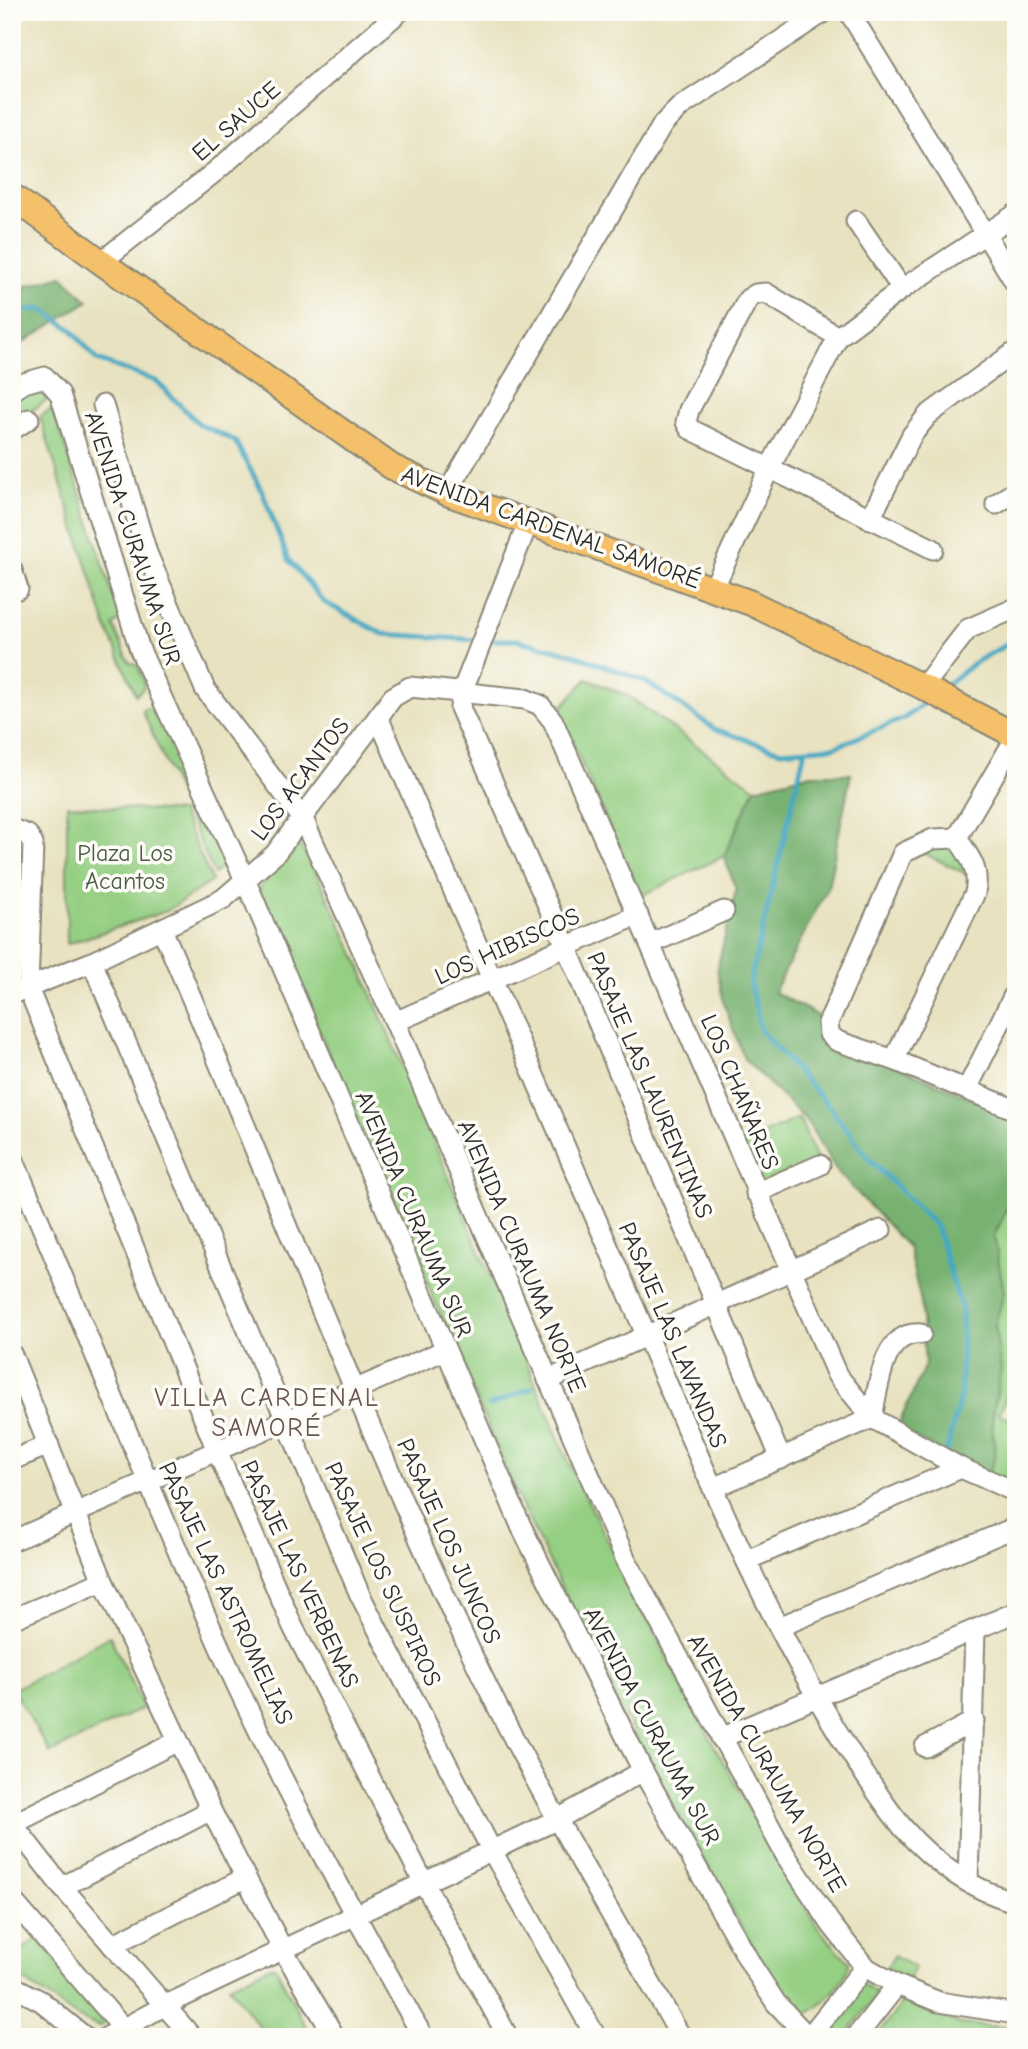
<svg xmlns="http://www.w3.org/2000/svg" width="1028" height="2049" viewBox="0 0 1028 2049" font-family="'Comic Neue',sans-serif">
	<style>
		.green { fill: #95cf83; stroke: #607d57; stroke-width: 2 }
		.forest { fill: #78b271; stroke: #526e4e; stroke-width: 2 }
		.lines { fill: none; stroke-linecap: round; stroke-linejoin: round }
		.stream { stroke: #42a7c2; stroke-width: 5 }
		.minor-casing { stroke: #8a8676; stroke-width: 23 }
		.major-casing { stroke: #8a8676; stroke-width: 28 }
		.minor { stroke: #fff; stroke-width: 19 }
		.major { stroke: #f4c16a; stroke-width: 24 }
		.labels { text-anchor: middle; stroke-width: 7; stroke-linejoin: round; paint-order: stroke }
		.street-label { font-size: 24px; fill: #2b2b2b; stroke: #fdfcf7 }
		.park-label { font-size: 24px; fill: #4b5c45; stroke: #fdfcf7 }
		.neighbourhood-label { font-size: 26px; letter-spacing: 2px; fill: #6b5652; stroke: #fdfcf7 }
	</style>
	<rect width="100%" height="100%" fill="#fdfcf7"/>
	<filter id="ink" filterUnits="userSpaceOnUse"><feTurbulence type="fractalNoise" baseFrequency=".0143" numOctaves="2"/><feDisplacementMap in="SourceGraphic" scale="14" xChannelSelector="R" yChannelSelector="G"/><feConvolveMatrix kernelMatrix="1 2 1 2 8 2 1 2 1" color-interpolation-filters="sRGB"/></filter>
	<filter id="wash" filterUnits="userSpaceOnUse"><feTurbulence type="fractalNoise" baseFrequency=".00686" numOctaves="4" result="noise"/><feDisplacementMap in="SourceGraphic" scale="28" xChannelSelector="R" yChannelSelector="G"/><feGaussianBlur stdDeviation="1.57" result="paint"/><feColorMatrix in="noise" values="0 0 0 0 0 0 0 0 0 0 0 0 0 0 0 0 0 1.4 0 .05"/><feComposite in="paint" operator="in"/></filter>
	<g filter="url(#wash)">
		<rect width="100%" height="100%" fill="#e8e2c0"/>
		<!-- green -->
		<g class="green">
			<path d="M40 384 46 386 50 398 12 424V402Z"/>
			<path d="M53 408 121 620 113 625 129 662 138 665 144 682 143 689 136 695 106 626 40 417Z"/>
			<path d="M587 679 628 696 755 788 724 856 641 896 558 711Z"/>
			<path d="M152 707 160 713 226 864 214 874 142 710Z"/>
			<path d="M67 805 181 812 212 881 167 911 67 944Z"/>
			<path d="M954 843 973 877 916 850Z"/>
			<path d="M298 845 310 860 354 952 571 1468 691 1704 753 1815 818 1928 849 1962C848 1980 821 2008 804 2015L765 1968 716 1882 623 1713 570 1605 522 1506 259 890 288 849Z"/>
			<path d="M799 1118 818 1162 757 1188 739 1144Z"/>
			<path d="M1016 1190V1377L999 1414 1016 1422V1455L1004 1484 988 1477 995 1455 992 1419 1001 1370 995 1325 1004 1292 994 1236Z"/>
			<path d="M110 1636 143 1708 50 1753 13 1690Z"/>
			<path d="M37 1938 107 2020 99 2027 77 2017 12 1972V1958Z"/>
			<path d="M894 1956 915 1968 907 1981 886 1969Z"/>
			<path d="M270 1966 276 1968 311 2037H267L229 1986Z"/>
			<path d="M862 1984 877 1994 845 2037H834L825 2029Z"/>
			<path d="M903 2002 960 2024 1016 2028V2037H876Z"/>
		</g>
		<!-- forest -->
		<g class="forest">
			<path d="M62 276 88 301 12 350V290Z"/>
			<path d="M811 774H851L828 887 774 992 817 1015 826 1035 1016 1118V1190L994 1236 1004 1292 995 1325 1001 1370 992 1419 995 1455 988 1477 897 1428 925 1365 921 1302 908 1247 836 1170 806 1120 744 1059 724 1004 717 969 736 890 724 856 755 788Z"/>
		</g>
		<g class="lines">
			<!-- stream -->
			<g class="stream">
				<path d="M12 311 42 309 72 330 97 360 156 381 199 424 235 441 262 491 288 559 324 602 383 634 478 640"/>
				<path d="M488 640H517L572 654 645 681 715 729 780 751 835 747 905 718 930 698"/>
				<path d="M940 690 974 663 1016 639"/>
				<path d="M805 750 750 982 761 1031 832 1110 868 1158 936 1226 962 1311 961 1394 946 1453"/>
				<path d="M489 1406 532 1388"/>
			</g>
		</g>
	</g>
	<g filter="url(#ink)">
		<g class="lines">
			<!-- minor casing -->
			<g class="minor-casing">
				<g id="minor">
					<path d="M849 12 1016 284"/>
					<path d="M856 221 902 289"/>
					<path d="M101 262 216 171 399 12"/>
					<path d="M838 337 766 293 756 294 748 299 689 410 686 422 690 429 933 549"/>
					<path d="M12 391 24 383 45 377 60 394 140 650 251 893 521 1526 643 1771 752 1966 776 2003 808 2037"/>
					<path d="M103 405 147 553 205 689 303 819 395 1022 625 1558 786 1856 831 1924 865 1967 897 1985 939 2002 1016 2014"/>
					<path d="M12 430 29 419"/>
					<path d="M447 493 663 124 680 107 824 12"/>
					<path d="M996 504 1016 491"/>
					<path d="M870 519 912 435 928 415 1016 351"/>
					<path d="M528 523 462 692 460 708 566 946 781 1459"/>
					<path d="M12 570 18 589"/>
					<path d="M714 587 769 469 838 337 902 289 1016 214"/>
					<path d="M923 687 968 629 1016 608"/>
					<path d="M378 717C465 916 552 1116 638 1316 712 1486 781 1660 890 1811 920 1853 966 1889 1016 1902"/>
					<path d="M12 829 28 835 33 844 28 988 217 1451 293 1627 424 1883 508 2037"/>
					<path d="M957 838 933 839 903 853 828 1023 829 1034 837 1041 894 1060 1016 1110"/>
					<path d="M957 838 1016 737"/>
					<path d="M162 929C265 1166 357 1408 466 1642 529 1778 608 1907 681 2037"/>
					<path d="M652 943 724 911"/>
					<path d="M92 962 360 1595 492 1851 596 2037"/>
					<path d="M12 994 92 962 223 899 275 854 393 697 410 687 525 699 540 705 553 721 837 1375 872 1418 961 1468 1016 1492"/>
					<path d="M395 1022 638 915"/>
					<path d="M894 1060 975 893C980 869 970 857 957 838"/>
					<path d="M967 1089 1016 991"/>
					<path d="M12 1156C86 1330 155 1505 233 1677 290 1800 357 1919 423 2037"/>
					<path d="M756 1193 820 1165"/>
					<path d="M12 1355 103 1581 211 1810 283 1950 335 2037"/>
					<path d="M548 1380 881 1230"/>
					<path d="M12 1460 49 1445"/>
					<path d="M713 1488 872 1418C878 1390 882 1330 921 1334"/>
					<path d="M12 1541 445 1350"/>
					<path d="M747 1560 961 1468"/>
					<path d="M12 1619 103 1581"/>
					<path d="M779 1627 1016 1527"/>
					<path d="M721 1738 1016 1612"/>
					<path d="M925 1747 974 1721"/>
					<path d="M12 1823 62 1887 192 2037"/>
					<path d="M13 1824 178 1741"/>
					<path d="M968 1882 975 1630"/>
					<path d="M62 1887 211 1810"/>
					<path d="M12 1900 122 2027"/>
					<path d="M112 1945 245 1878"/>
					<path d="M12 1986 41 2001 85 2037"/>
					<path d="M107 2037 166 2005 558 1819 643 1771"/>
					<path d="M809 2037 865 1967"/>
					<path d="M856 2037 897 1985"/>
				</g>
			</g>
			<!-- major casing -->
			<g class="major-casing">
				<path id="major" d="M12 196 101 262 392 467 447 493 751 603 923 687 1016 736"/>
			</g>
			<!-- minor -->
			<use href="#minor" class="minor"/>
			<!-- major -->
			<use href="#major" class="major"/>
		</g>
	</g>
	<g class="labels">
		<!-- street labels -->
		<g class="street-label">
			<text transform="translate(236 121) rotate(-41)" y="8">EL SAUCE</text>
			<text transform="translate(551 527) rotate(20)" y="8">AVENIDA CARDENAL SAMORÉ</text>
			<text transform="translate(133 538) rotate(72)" y="8">AVENIDA CURAUMA SUR</text>
			<text transform="translate(300 779) rotate(-53)" y="8">LOS ACANTOS</text>
			<text transform="translate(507 946) rotate(-24)" y="8">LOS HIBISCOS</text>
			<text transform="translate(650 1085) rotate(67)" y="8">PASAJE LAS LAURENTINAS</text>
			<text transform="translate(740 1092) rotate(67)" y="8">LOS CHAÑARES</text>
			<text transform="translate(414 1214) rotate(67)" y="8">AVENIDA CURAUMA SUR</text>
			<text transform="translate(522 1256) rotate(67)" y="8">AVENIDA CURAUMA NORTE</text>
			<text transform="translate(673 1335) rotate(67)" y="8">PASAJE LAS LAVANDAS</text>
			<text transform="translate(449 1541) rotate(66)" y="8">PASAJE LOS JUNCOS</text>
			<text transform="translate(300 1574) rotate(65)" y="8">PASAJE LAS VERBENAS</text>
			<text transform="translate(383 1574) rotate(65)" y="8">PASAJE LOS SUSPIROS</text>
			<text transform="translate(226 1593) rotate(65)" y="8">PASAJE LAS ASTROMELIAS</text>
			<text transform="translate(652 1726) rotate(62)" y="8">AVENIDA CURAUMA SUR</text>
			<text transform="translate(767 1763) rotate(60)" y="8">AVENIDA CURAUMA NORTE</text>
		</g>
		<!-- park labels -->
		<g class="park-label">
			<text x="125" y="861">Plaza Los<tspan x="125" dy="28">Acantos</tspan></text>
		</g>
		<!-- neighbourhood labels -->
		<g class="neighbourhood-label">
			<text x="267" y="1406">VILLA CARDENAL<tspan x="267" dy="30">SAMORÉ</tspan></text>
		</g>
	</g>
	<!-- margin -->
	<rect width="1028" height="2049" fill="none" stroke="#fdfcf7" stroke-width="42"/>
</svg>
